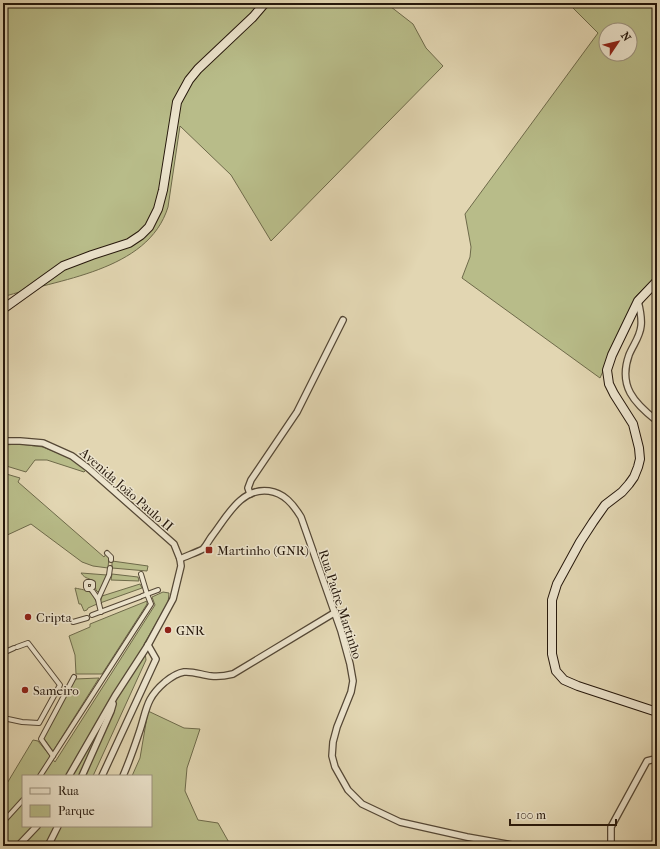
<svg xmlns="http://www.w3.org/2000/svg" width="660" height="849" viewBox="0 0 660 849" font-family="'IM FELL French Canon',serif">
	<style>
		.green { fill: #b8bc89; stroke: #6e6a4a; fill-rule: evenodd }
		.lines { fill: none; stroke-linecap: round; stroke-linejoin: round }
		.pedestrian-casing { stroke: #544735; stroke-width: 6 }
		.minor-casing { stroke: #544735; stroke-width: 8 }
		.secondary-casing { stroke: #25170b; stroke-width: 10 }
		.pedestrian { stroke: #ece4cd; stroke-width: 4 }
		.minor { stroke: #ece4cd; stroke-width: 5.5 }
		.secondary { stroke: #ece4cd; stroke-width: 8 }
		.poi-dot { fill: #8f2418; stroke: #ece4cd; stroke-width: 1.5 }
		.labels { text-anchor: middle; stroke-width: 3; stroke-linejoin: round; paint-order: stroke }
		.street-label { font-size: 13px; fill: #25170b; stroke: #ece4cd }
		.poi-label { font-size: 13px; fill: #25170b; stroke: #ece4cd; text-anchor: start }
	</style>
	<rect width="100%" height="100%" fill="#e2d6b2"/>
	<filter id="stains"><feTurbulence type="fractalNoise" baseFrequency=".005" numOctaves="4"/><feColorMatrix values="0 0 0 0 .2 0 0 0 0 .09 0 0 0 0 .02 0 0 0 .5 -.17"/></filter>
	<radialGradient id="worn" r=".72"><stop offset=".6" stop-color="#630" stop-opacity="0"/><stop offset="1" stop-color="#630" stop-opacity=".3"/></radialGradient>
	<!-- green -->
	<g class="green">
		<path d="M3 3H386L413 24 426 48 443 66 271 241 231 175 180 126 168 207C148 272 57 279 3 297Z"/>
		<path d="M568 3H657V275L636 296 600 378 462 278 470 257 471 247 465 214 598 33ZM606 30H630V54H606Z"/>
		<path d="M20 444 43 447 70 458 86 470 84 472 47 460H35L26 472 3 465V445Z"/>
		<path d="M3 473 20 478 18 482 104 557 106 554 109 557 108 568 93 566 82 562 31 524 3 537Z"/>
		<path d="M112 561 148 566 147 571 112 568Z"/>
		<path d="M81 573 107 575 101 591 98 592 96 590 94 582C89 577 86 580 81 573Z"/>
		<path d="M112 574 138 577 139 581 111 580Z"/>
		<path d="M140 584 142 588 100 603 102 596Z"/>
		<path d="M75 588C89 591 92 590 97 604L88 608 87 610 84 611 81 604H79Z"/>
		<path d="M163 592 169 593 168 603 144 644 146 660 93 776H23V826H151V776H132L140 758 148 711 184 728 200 729 187 768 185 791 198 820 218 823 231 846H3V790L33 740 38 741 55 762 155 605 152 597Z"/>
		<path d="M147 601V604L102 674H76L75 655 69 636 90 627V624Z"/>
		<path d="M99 678 53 751 43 737 75 679Z"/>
	</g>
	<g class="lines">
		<!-- pedestrian casing -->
		<g class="pedestrian-casing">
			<g id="pedestrian">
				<path d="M107 553 111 557V560"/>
				<path d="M91 589 93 587V583L91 582H87L86 583V587L87 589H91L98 599"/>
				<path d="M142 596 158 590"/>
				<path d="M101 612 99 604 98 599 109 575 110 568"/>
				<path d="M92 615 140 597"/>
				<path d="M73 622 87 618"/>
				<path d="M3 644 6 651"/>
				<path d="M3 653 14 648"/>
				<path d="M3 717H4"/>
				<path d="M8 719 22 722 39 723 60 685 28 643 17 647"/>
				<path d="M53 756 41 739 74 677"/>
				<path d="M40 776 151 604 147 594 141 574"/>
				<path d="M3 822 23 800"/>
			</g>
		</g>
		<!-- minor casing -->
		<g class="minor-casing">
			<g id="minor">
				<path d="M638 301C640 309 642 318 641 326 640 337 633 345 629 355 618 386 634 403 657 421"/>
				<path d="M3 441H20L43 443 72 456 88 468 174 544 180 559 181 566 173 599 148 645 115 696 69 776"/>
				<path d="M250 494 248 488 251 480 297 412 343 320"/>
				<path d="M180 559C186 556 198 552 203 549 206 546 209 540 212 536 226 518 241 487 269 491 284 493 293 504 301 517L341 631 350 664 353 681 351 692 337 727 333 742 332 756 335 767 348 790 362 804 400 822 467 837 518 846"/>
				<path d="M657 632V640"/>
				<path d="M82 776 111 711 113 704"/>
				<path d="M102 776 156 659 148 645"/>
				<path d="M123 776C129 762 134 748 139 733 147 710 145 699 165 682 170 678 177 673 184 672 193 671 202 675 211 676 219 677 225 676 233 674L334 613"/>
				<path d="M18 846 37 826"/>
				<path d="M48 846 58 826"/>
				<path d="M611 846V827L647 761 655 759 657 760"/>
			</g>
		</g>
		<!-- secondary casing -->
		<g class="secondary-casing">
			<g id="secondary">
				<path d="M657 281 638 301 612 355 607 370 609 384 614 394 633 424 639 448 640 459 638 467 634 477 629 484 622 492 605 505 593 522 580 542 557 584 552 600V654L556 671 564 680 578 686 657 712"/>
				<path d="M3 309 63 266 92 255 129 243 141 235 149 227 158 209 163 190 177 102 189 80 198 69 253 17 265 3"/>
			</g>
		</g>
		<!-- pedestrian -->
		<use href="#pedestrian" class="pedestrian"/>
		<!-- minor -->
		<use href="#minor" class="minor"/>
		<!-- secondary -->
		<use href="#secondary" class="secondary"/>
	</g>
	<!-- markers -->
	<g class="poi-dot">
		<rect x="205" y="546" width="8" height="8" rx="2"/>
		<circle cx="28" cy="617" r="4"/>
		<circle cx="168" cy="630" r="4"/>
		<circle cx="25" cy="690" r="4"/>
	</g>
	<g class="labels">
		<!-- street labels -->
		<g class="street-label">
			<text transform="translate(127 489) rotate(41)" y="5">Avenida João Paulo II</text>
			<text transform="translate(341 604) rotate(72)" y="5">Rua Padre Martinho</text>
		</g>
		<!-- poi labels -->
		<g class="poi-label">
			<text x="217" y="555">Martinho (GNR)</text>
			<text x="36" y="622">Cripta</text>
			<text x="176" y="635">GNR</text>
			<text x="33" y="695">Sameiro</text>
		</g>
	</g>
	<!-- margin -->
	<rect width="660" height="849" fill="none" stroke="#e2d6b2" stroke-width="16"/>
	<rect x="4" y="4" width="652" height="841" fill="none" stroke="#25170b" stroke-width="2"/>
	<rect x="8" y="8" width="644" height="833" fill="none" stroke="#25170b"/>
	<!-- legend -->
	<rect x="22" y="775" width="130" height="52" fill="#ece4cd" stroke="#9c927f"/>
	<rect x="30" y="788" width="20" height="6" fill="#ece4cd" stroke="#9c927f"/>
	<text x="58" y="795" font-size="12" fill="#25170b">Rua</text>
	<rect x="30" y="805" width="20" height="12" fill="#b8bc89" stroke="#9c927f"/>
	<text x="58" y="815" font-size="12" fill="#25170b">Parque</text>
	<!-- north arrow -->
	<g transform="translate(618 42) rotate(55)"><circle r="19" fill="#ece4cd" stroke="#9c927f"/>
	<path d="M0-3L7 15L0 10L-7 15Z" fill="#8f2418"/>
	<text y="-6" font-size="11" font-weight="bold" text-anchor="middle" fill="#25170b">N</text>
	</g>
	<!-- scale -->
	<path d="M510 819v6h106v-6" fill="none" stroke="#25170b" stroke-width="2"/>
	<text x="516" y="819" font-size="12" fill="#25170b" stroke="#ece4cd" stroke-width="3" paint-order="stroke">100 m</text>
	<rect width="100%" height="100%" filter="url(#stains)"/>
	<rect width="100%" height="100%" fill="url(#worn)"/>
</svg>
